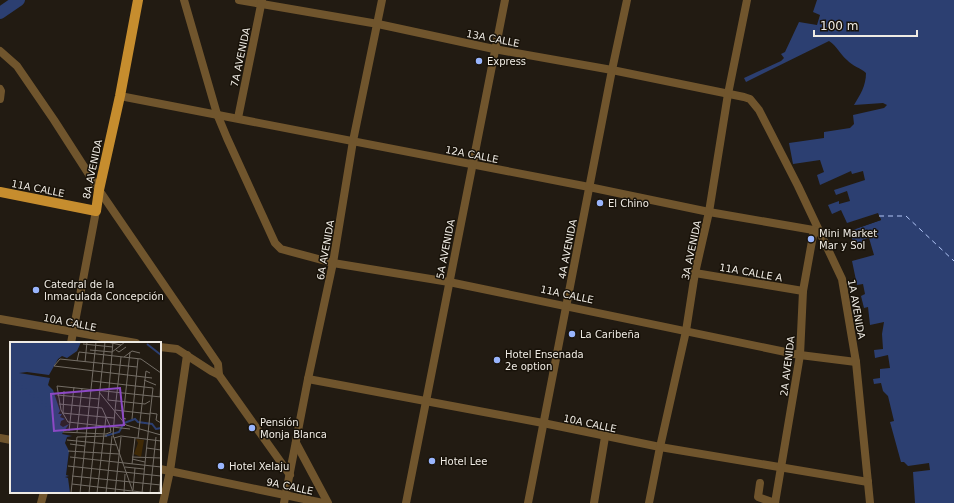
<svg xmlns="http://www.w3.org/2000/svg" width="954" height="503" viewBox="0 0 954 503" font-family="'DejaVu Sans',sans-serif">
	<style>
		.water { fill: #2c3f71 }
		.pier { fill: #221b12 }
		.lines { fill: none; stroke-linecap: round; stroke-linejoin: round }
		.river { stroke: #2c3f71; stroke-width: 12 }
		.ferry { stroke: #b2c6f7; stroke-width: 1; stroke-dasharray: 5 4; stroke-linecap: butt }
		.minor { stroke: #70552d; stroke-width: 8 }
		.major { stroke: #c68d2e; stroke-width: 10 }
		.poi-dot { fill: #99b5fd; stroke: #181209; stroke-width: 1.5 }
		.labels { text-anchor: middle; stroke-width: 3; stroke-linejoin: round; paint-order: stroke }
		.street-label { font-size: 10px; fill: #efebe4; stroke: #181209 }
		.poi-label { font-size: 10px; fill: #efebe4; stroke: #181209; text-anchor: start }
		.inset-river { fill: none; stroke: #2c3f71; stroke-width: 2 }
		.inset-road { fill: none; stroke: #746e66; stroke-width: 1 }
		.view { fill: #8c49c5; fill-opacity: 0.15; stroke: #8c49c5; stroke-width: 2 }
		.inset-edge { fill: none; stroke: #efebe4; stroke-width: 2 }
	</style>
	<rect width="100%" height="100%" fill="#221b12"/>
	<!-- water -->
	<path class="water" d="M817 0H954V503H915L913 472 930 470 929 463 908 466 904 462H901L890 422 894 421 888 396 883 391 881 383 874 384 873 379 880 378V369L890 368 888 355 875 358 874 350 883 349 882 334 884 322 870 325 868 307 864 308 861 296 865 294 863 284 857 285 852 261 874 255 869 238 863 240 864 243 855 246 849 231 881 220 878 213 847 223 841 210 832 214 828 205 839 201V204L850 201 847 191 836 195 834 190 865 180 863 171 852 174 851 171 820 185 817 175 824 172 820 160 793 164 789 143 824 138V132L850 128 854 124 853 115 884 108 887 105 883 103 854 105C860 95 866 86 866 73 861 68 852 66 847 60 840 54 837 46 829 41L746 82 744 78 781 61 784 58 781 54 785 52 799 22 817 25 820 15 813 12Z"/>
	<!-- pier -->
	<path class="pier" d="M879 215 881 220 847 232 848 229 878 219 877 216Z"/>
	<g class="lines">
		<!-- river -->
		<path class="river" d="M0 13 19 0"/>
		<!-- ferry -->
		<path class="ferry" d="M879 216H906L954 261"/>
		<!-- minor -->
		<g class="minor">
			<path d="M184 0 217 114 227 138 275 243 281 249 333 263 449 282 800 355 856 362"/>
			<path d="M239 0 378 24 494 49 612 70 744 97 750 99 759 110 798 186 842 279 856 362 870 503"/>
			<path d="M0 51 17 66 54 120 99 190 218 364 219 375 290 475"/>
			<path d="M0 89 1 91 0 99"/>
			<path d="M120 96 589 187 709 212 819 231"/>
			<path d="M238 118 262 0"/>
			<path d="M695 273 803 291"/>
			<path d="M0 319 136 343"/>
			<path d="M71 343 96 211"/>
			<path d="M160 347 177 349 211 371 219 375"/>
			<path d="M308 379 543 423 660 447 868 482"/>
			<path d="M0 438 11 440"/>
			<path d="M296 443 328 503"/>
			<path d="M160 469 323 503"/>
			<path d="M760 483 758 497 775 503"/>
			<path d="M41 503 44 492"/>
			<path d="M163 503 170 471 187 355"/>
			<path d="M284 503 308 379 333 263 353 141 382 0"/>
			<path d="M406 503 505 0"/>
			<path d="M528 503 612 70 627 0"/>
			<path d="M594 503 605 437"/>
			<path d="M649 503 660 447 686 331 695 273 709 212 728 94 747 0"/>
			<path d="M775 503 800 355 803 291 814 230"/>
		</g>
		<!-- major -->
		<path class="major" d="M0 192 96 211 99 190 120 96 138 0"/>
	</g>
	<!-- markers -->
	<g class="poi-dot">
		<circle cx="479" cy="61" r="4"/>
		<circle cx="600" cy="203" r="4"/>
		<circle cx="811" cy="239" r="4"/>
		<circle cx="36" cy="290" r="4"/>
		<circle cx="572" cy="334" r="4"/>
		<circle cx="497" cy="360" r="4"/>
		<circle cx="252" cy="428" r="4"/>
		<circle cx="432" cy="461" r="4"/>
		<circle cx="221" cy="466" r="4"/>
	</g>
	<g class="labels">
		<!-- street labels -->
		<g class="street-label">
			<text transform="translate(493 38) rotate(11)" y="4">13A CALLE</text>
			<text transform="translate(240 57) rotate(-78)" y="4">7A AVENIDA</text>
			<text transform="translate(472 154) rotate(11)" y="4">12A CALLE</text>
			<text transform="translate(92 169) rotate(-78)" y="4">8A AVENIDA</text>
			<text transform="translate(38 188) rotate(11)" y="4">11A CALLE</text>
			<text transform="translate(445 249) rotate(-79)" y="4">5A AVENIDA</text>
			<text transform="translate(567 249) rotate(-79)" y="4">4A AVENIDA</text>
			<text transform="translate(325 250) rotate(-80)" y="4">6A AVENIDA</text>
			<text transform="translate(691 250) rotate(-78)" y="4">3A AVENIDA</text>
			<text transform="translate(751 272) rotate(10)" y="4">11A CALLE A</text>
			<text transform="translate(567 294) rotate(12)" y="4">11A CALLE</text>
			<text transform="translate(857 309) rotate(80)" y="4">1A AVENIDA</text>
			<text transform="translate(70 322) rotate(11)" y="4">10A CALLE</text>
			<text transform="translate(787 366) rotate(-83)" y="4">2A AVENIDA</text>
			<text transform="translate(590 423) rotate(12)" y="4">10A CALLE</text>
			<text transform="translate(290 486) rotate(12)" y="4">9A CALLE</text>
		</g>
		<!-- poi labels -->
		<g class="poi-label">
			<text x="487" y="65">Express</text>
			<text x="608" y="207">El Chino</text>
			<text x="819" y="237">Mini Market<tspan x="819" dy="12">Mar y Sol</tspan></text>
			<text x="44" y="288">Catedral de la<tspan x="44" dy="12">Inmaculada Concepción</tspan></text>
			<text x="580" y="338">La Caribeña</text>
			<text x="505" y="358">Hotel Ensenada<tspan x="505" dy="12">2e option</tspan></text>
			<text x="260" y="426">Pensión<tspan x="260" dy="12">Monja Blanca</tspan></text>
			<text x="440" y="465">Hotel Lee</text>
			<text x="229" y="470">Hotel Xelaju</text>
		</g>
	</g>
	<!-- overview -->
	<g transform="translate(10 342)">
		<rect width="151" height="151" fill="#221b12"/>
		<path d="M126 97 134 98 131 115 124 112 128 101Z" fill="#402a06"/>
		<path d="M0 0H71L67 9 57 16 52 14 48 17 39 33 17 30 9 31 40 36 38 43 43 48 50 69 48 72H52L50 75 55 77 51 79 50 83 53 85 59 82 52 92 62 94 57 95 55 101 59 109 56 133 59 134 55 135 58 136 60 151H0Z" fill="#2c3f71"/>
		<path class="inset-river" d="M137 2 151 13M0 36 48 72M95 94 109 90 114 81 125 77 128 80 142 82 146 87 151 86"/>
		<path class="inset-road" d="M97 0 111 3M73 2 103 5M80 8 102 10M106 8 109 10 116 5M102 10 115 0M114 15 122 9 130 11M67 19 69 10 131 17 151 31M75 20 77 0M127 25 50 17 44 24 142 36M134 38 146 43M82 39 143 46 140 72M89 50 116 83 151 93M47 53 89 57M150 55 151 35M98 58 103 0M98 58 135 62 140 59M49 62 92 66 100 84M105 68 111 15M52 71 104 76M53 71 54 49M140 71 147 72 146 78 151 81M116 77 113 76 120 10M122 77 128 17M120 87 58 80 51 68 47 44 151 55M59 89 64 45M53 90 96 92 101 90 100 85M67 90 72 46M104 96 111 94 151 99M128 96 136 29 140 31M57 98 107 103M60 102 75 104M137 106 151 108M58 109 109 112M60 115 151 125M122 115 151 116M122 117 135 120M122 122 125 96M58 124 151 134M115 125 134 127M62 134 151 143M62 142 122 149M123 148 125 126M123 149 139 151M123 150 103 93 105 68 140 72 132 151M61 151 67 95 97 94M70 151 86 0M79 151 95 0M87 151 96 75M96 151 102 94M105 151 111 95M114 151 115 132M140 151 146 95M149 151 151 132"/>
		<path class="view" d="M110 46 114 83 44 89 41 52Z"/>
		<rect width="151" height="151" class="inset-edge"/>
	</g>
	<!-- scale -->
	<path d="M814 30v6h103v-6" fill="none" stroke="#efebe4" stroke-width="2"/>
	<text x="820" y="30" font-size="12" fill="#efebe4" stroke="#181209" stroke-width="3" paint-order="stroke">100 m</text>
</svg>
